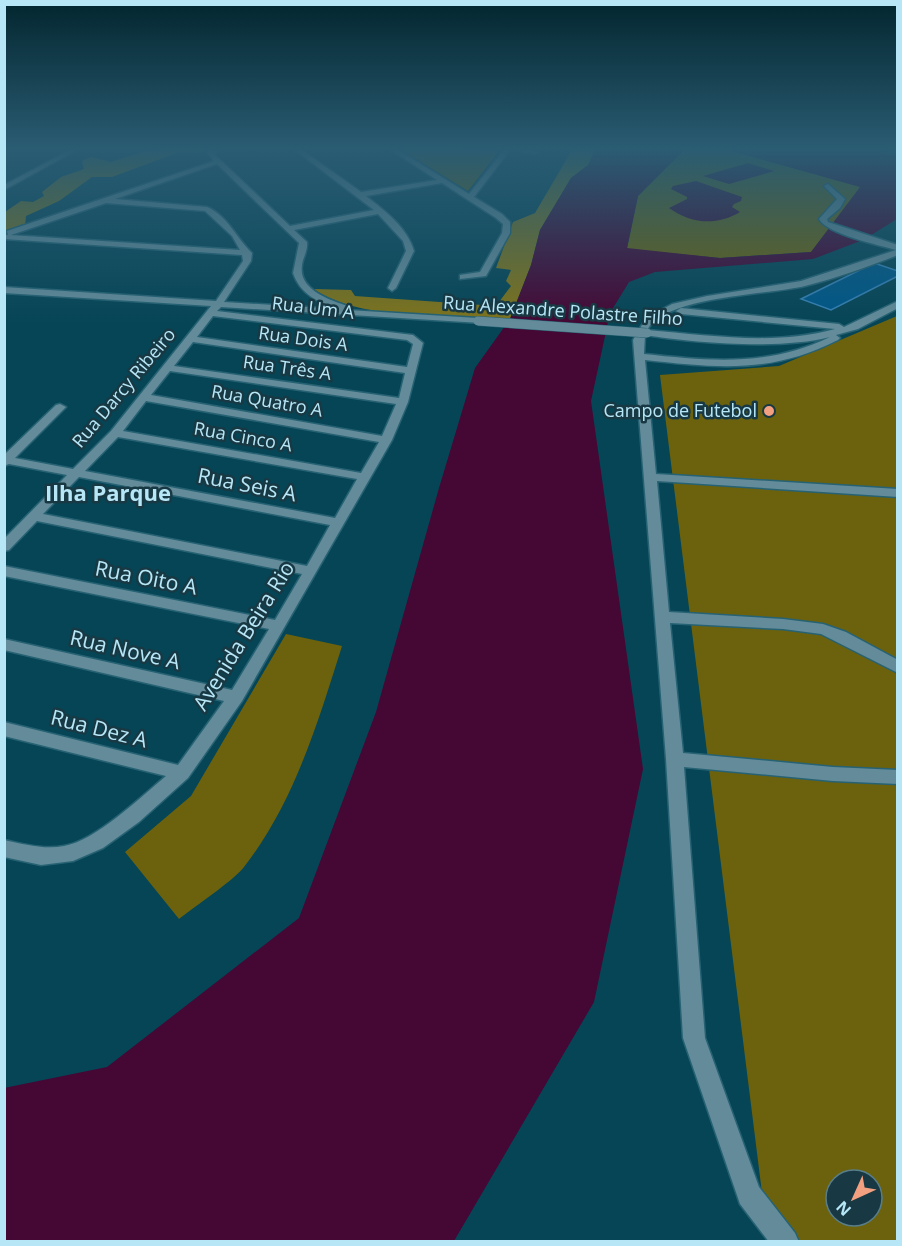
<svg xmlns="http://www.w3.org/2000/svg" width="902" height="1246" viewBox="0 0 902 1246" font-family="'Open Sans',sans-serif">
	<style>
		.green { fill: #6c620d; fill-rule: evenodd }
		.forest { fill: #7e731b }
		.water { fill: #450734 }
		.building { fill: #005786; stroke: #3580b3; stroke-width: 1.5 }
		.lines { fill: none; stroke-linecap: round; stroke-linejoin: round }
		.minor-casing { stroke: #266273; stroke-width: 3 }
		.minor { fill: #638b99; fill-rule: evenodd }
		.minor-bridge-casing { stroke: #266273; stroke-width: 10; stroke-linecap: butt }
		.minor-bridge { stroke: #638b99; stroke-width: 9 }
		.poi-dot { fill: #f2a080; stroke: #183943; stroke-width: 2 }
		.labels { text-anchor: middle; stroke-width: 5; stroke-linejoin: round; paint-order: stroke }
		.far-street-label { font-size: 18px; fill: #b7e6f7; stroke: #183943 }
		.far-poi-label { font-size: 18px; fill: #b7e6f7; stroke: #183943; text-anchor: end }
		.street-label { font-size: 21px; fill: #b7e6f7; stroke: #183943 }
		.neighbourhood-label { font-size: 22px; font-weight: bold; fill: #b7e6f7; stroke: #183943 }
	</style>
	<rect width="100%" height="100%" fill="#064556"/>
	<!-- green -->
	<g class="green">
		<path d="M402 150 499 151 468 191Z"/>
		<path d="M684 150H728L861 187 811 252 720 258 627 249 638 196Z"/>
		<path d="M897 316V1241H768L660 375 779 366ZM836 1180H872V1216H836Z"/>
		<path d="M286 634 342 646C318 722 294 803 244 867 232 882 195 906 179 919L125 852 191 796Z"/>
	</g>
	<!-- forest -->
	<g class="forest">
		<path d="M150 150H208L198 153 179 152 112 177H92L59 201 26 216 25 226 5 232V212L21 201 33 202 44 196 42 192 61 177 84 169 82 161 91 157 111 162Z"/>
		<path d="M572 150H595L588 165 571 178 540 230 531 265 510 319C455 316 358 321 314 289L351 290 355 296 496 306 511 286 506 281 511 270 496 268 513 222 535 213Z"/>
	</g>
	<!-- water -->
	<g class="water">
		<path d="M595 150H684L638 196 627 248 720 258 811 252 860 187 728 150H878L897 156V219L863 240 813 259 655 272 629 282 610 313 591 401 643 769 594 1002 454 1241H5L4 1088 107 1067 299 918 376 712 439 488 475 368 510 319 531 265 540 230 571 178 588 165Z"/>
		<path d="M748 163 774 171 729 184 703 176Z"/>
		<path d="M696 181 742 197 741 201 734 204 732 207 740 212C717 226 691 224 669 208L687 199V197L671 189 673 186Z"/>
	</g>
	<!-- building -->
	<path class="building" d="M874 263 898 271V276L831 310 801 299Z"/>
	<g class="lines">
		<!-- minor casing -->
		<g class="minor-casing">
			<g id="minor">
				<path d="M70 150H77L4 190V185Z"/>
				<path d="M211 150H219L214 154 290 226 374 210 295 150H302L361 192 437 180 391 150H398L469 194 504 150H510L474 197 502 214 510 222V233L486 276 460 279V275L480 272 502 233 503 224 496 218 442 183 366 196C385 211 407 227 414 251L396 288 392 291 388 288 406 251 403 241 378 214 294 230 307 242C308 251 303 257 302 265 298 290 330 300 348 306V310L478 318 481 319V323L221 307 217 311 413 335 423 343 408 402 392 440 242 701 188 778 139 822 103 848 73 861 41 865 4 857V840C24 844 44 850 64 846 95 841 141 797 166 776L4 736V722L178 765 224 701 4 650V639L232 690 269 629 4 576V566L275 620 302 574 37 521 9 550 4 551V539L67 475 9 464 4 466V455L56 405 60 404 66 407 15 458 73 469 111 431 211 306 4 293V287L216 301 243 261 242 255 4 239V235H8L7 231 214 161 207 152ZM217 164 299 243 293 273C300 294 319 303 339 309L224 302 251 261 252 253C237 239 228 216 207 207L115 199ZM106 203 205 211 232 236 240 250 11 235ZM213 316 407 340 413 344 407 367 197 337ZM193 342 405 373 399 398 174 366ZM170 371 396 404 382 436 151 395ZM146 401 379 442 361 473 123 431ZM118 437 357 479 335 518 85 471ZM79 477 330 525 307 566 43 514Z"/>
				<path d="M512 150H530L538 152 535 154Z"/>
				<path d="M828 184 845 199 840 208 827 219 828 222 898 245V255C867 267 837 278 805 286 767 295 666 296 647 330 709 335 774 346 835 329L681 314 676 311 681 308 839 324 844 327 898 301V308L858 329 836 335 840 338 838 340C771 374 718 368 645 360L656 474 898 489V497L657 481 669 612 783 619 823 624 846 632 898 660V673L821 634 783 629 670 623 683 753 833 767 898 770V784L833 781 684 767 705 1038 759 1187 795 1233 799 1242H769L740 1204 683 1038 666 759 633 340 646 318 672 304 707 296 801 281 896 250C879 245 827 234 819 219L837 199 824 186ZM645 335C695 343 780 350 830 337 767 367 711 361 644 354Z"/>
			</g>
		</g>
		<!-- minor -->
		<use href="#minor" class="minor"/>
		<!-- minor-bridge casing -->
		<g class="minor-bridge-casing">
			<path id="minor-bridge" d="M478 321 647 333"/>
		</g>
		<!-- minor-bridge -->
		<use href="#minor-bridge" class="minor-bridge"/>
	</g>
	<!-- sky -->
	<linearGradient id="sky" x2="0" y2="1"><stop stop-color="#03262f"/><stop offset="0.46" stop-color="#2a5c73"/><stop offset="1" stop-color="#2a5c73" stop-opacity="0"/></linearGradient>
	<rect width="902" height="324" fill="url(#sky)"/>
	<!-- markers -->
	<circle class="poi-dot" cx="769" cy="411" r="6"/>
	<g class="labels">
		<!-- far-street labels -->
		<g class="far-street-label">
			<text transform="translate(313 308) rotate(7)" y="6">Rua Um A</text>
			<text transform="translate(563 311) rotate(4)" y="6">Rua Alexandre Polastre Filho</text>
			<text transform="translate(303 339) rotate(8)" y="6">Rua Dois A</text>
			<text transform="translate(287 368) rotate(8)" y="6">Rua Três A</text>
			<text transform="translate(124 388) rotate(-50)" y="6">Rua Darcy Ribeiro</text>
			<text transform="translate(267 401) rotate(10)" y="6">Rua Quatro A</text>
			<text transform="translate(243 437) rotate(10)" y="6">Rua Cinco A</text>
		</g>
		<!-- far-poi labels -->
		<g class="far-poi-label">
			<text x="757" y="417">Campo de Futebol</text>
		</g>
		<!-- street labels -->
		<g class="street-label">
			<text transform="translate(247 485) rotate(11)" y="7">Rua Seis A</text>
			<text transform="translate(146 578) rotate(11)" y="7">Rua Oito A</text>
			<text transform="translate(244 636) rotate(-58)" y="7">Avenida Beira Rio</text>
			<text transform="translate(125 650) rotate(13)" y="7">Rua Nove A</text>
			<text transform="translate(99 729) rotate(14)" y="7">Rua Dez A</text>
		</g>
		<!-- neighbourhood labels -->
		<g class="neighbourhood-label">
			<text x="108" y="501">Ilha Parque</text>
		</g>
	</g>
	<!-- border -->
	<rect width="902" height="1246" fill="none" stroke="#b7e6f7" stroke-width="12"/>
	<!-- north arrow -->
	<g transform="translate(854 1198) rotate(225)"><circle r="28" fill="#183943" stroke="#587e8b" stroke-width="1.5"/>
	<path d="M0-4.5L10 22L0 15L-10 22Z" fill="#f2a080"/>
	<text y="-9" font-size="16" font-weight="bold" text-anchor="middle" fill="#b7e6f7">N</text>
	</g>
</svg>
